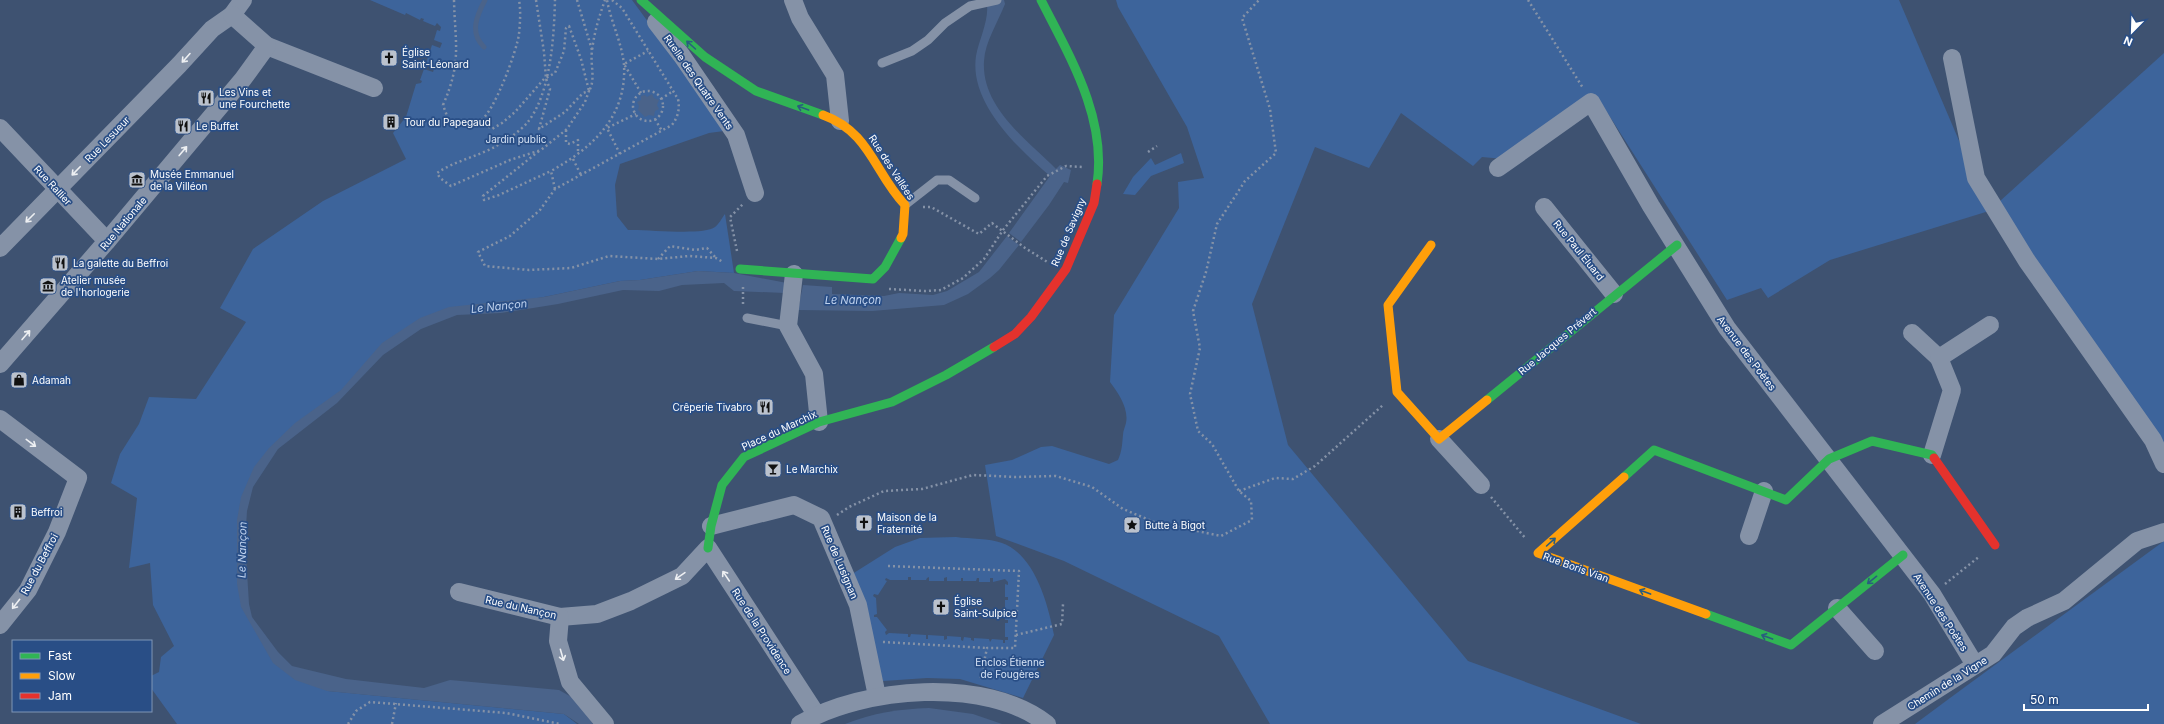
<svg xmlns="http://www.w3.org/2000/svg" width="2164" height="724" viewBox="0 0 2164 724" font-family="Inter,sans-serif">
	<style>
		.green { fill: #3d649b; fill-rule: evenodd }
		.water { fill: #4a638a }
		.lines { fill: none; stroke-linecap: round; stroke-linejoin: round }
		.stream { stroke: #4a638a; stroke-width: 5 }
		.path { stroke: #8592a7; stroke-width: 2.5; stroke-dasharray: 2 3; stroke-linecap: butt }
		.lane { stroke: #8592a7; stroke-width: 9 }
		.street { stroke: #8592a7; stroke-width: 18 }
		.fast { stroke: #30b455; stroke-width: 9 }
		.slow { stroke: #ff9f0a; stroke-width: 9 }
		.jam { stroke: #e5322d; stroke-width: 9 }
		.oneway { stroke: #2a5d7f }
		.oneway2 { stroke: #edeff2 }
		.labels { text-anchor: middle; stroke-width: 3.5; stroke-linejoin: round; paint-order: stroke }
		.poi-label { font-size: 10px; fill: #fff; stroke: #294e86; text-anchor: start }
		.street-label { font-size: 10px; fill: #fff; stroke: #294e86 }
		.park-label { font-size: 10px; fill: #d7e4f6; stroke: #294e86 }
		.water-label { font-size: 11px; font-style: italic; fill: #c0d3ef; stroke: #294e86 }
	</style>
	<rect width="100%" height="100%" fill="#3e5271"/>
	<!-- green -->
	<g class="green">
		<path d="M370 0H632L698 90 724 131 709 133 620 164 615 185 617 216 628 230C646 229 703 236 715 227 719 224 722 218 725 214L734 273 698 271 640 280 620 281 544 297 456 311 416 325 263 459 254 474 240 523 242 602 278 663 328 691 564 714 577 724H177L151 688V676L159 672 161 657 174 646 153 605 150 563 129 568 137 498 111 483 120 454 139 424 149 397 196 399 246 322 220 308 253 249 323 201 406 159 393 133 406 117 416 84 421 83 422 81 420 80 424 69 433 72 435 66 426 63 432 45 440 48 442 43 434 40 437 30 440 31 441 27 437 23 435 26 423 21 424 19 421 18 420 20 406 13 405 15Z"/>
		<path d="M1116 0H1899L1989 211 2164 53V455L1989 211 1830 260 1768 298 1761 288 1727 300 1596 95 1504 159 1482 157 1473 166 1401 113 1369 168 1315 147 1252 304 1288 445 1468 661 1641 724H1270L1219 636 1064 561 996 536 985 465 1012 460 1041 447 1052 446 1109 464 1118 460C1122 451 1122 445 1123 435 1123 431 1125 427 1126 423 1129 408 1118 393 1110 382L1114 315 1179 208 1178 182 1204 178 1187 127 1118 7Z"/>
		<path d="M1181 153 1184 163 1151 176 1135 195 1123 194 1133 177 1151 158 1155 165Z"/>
		<path d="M956 537C970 539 989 538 1002 543 1035 555 1048 604 1054 635L1023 698 960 679 927 678 883 681 860 603 849 576 895 547 920 538ZM908 577H911V580H926L927 578 929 577V581H944V578L947 577V581H961V578H963V581H976L977 578H979V582H990V578H993V582L1005 579 1008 582V585L1005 584V597H1008V600H1005V620H1008V623H1005V637H1008V640H1005V643H1003V640L992 639 990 642 989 639 974 638V641L971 640V638L964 637 963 641 961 640V637L947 636V639L944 640V636L928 635V639H926V635L911 634 910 637H908V634L889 633 886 635 885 632 887 630 877 617H874V615L877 614 876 598 873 596 874 594 878 595 887 581 885 580 886 578 890 580H908Z"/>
		<path d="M2164 541V724H1915L1950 698Z"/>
	</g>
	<!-- water -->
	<g class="water">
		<path d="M986 0H1004L1005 4C998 22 985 42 984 61 981 107 1027 140 1056 169L1060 165 1071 170 1068 183 1064 182 1049 205 1021 242 1009 233 1050 176C1018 148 969 103 976 56 979 39 991 17 986 0Z"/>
		<path d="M652 94 654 98 659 100 657 105 659 109 655 111 654 116 649 115 645 117 638 110 639 106 637 102 641 100V96L645 95 647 97Z"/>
		<path d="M1007 236 1019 245 999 270 990 278 968 294 944 305 872 311 798 310 803 285 832 287V294L884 296 899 293 933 295 947 291 979 272Z"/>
		<path d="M698 271 734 273 787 283 785 293 734 291 724 283 682 285 659 291 623 290 558 304 501 313 457 315 421 329 383 355 337 403 278 449 253 487 247 511 246 527V556L249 604 252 617 278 652 292 666 346 679 424 688 450 680 559 690 575 699 593 724H579L564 714 327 691 295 680 273 663 241 607 237 584V520L241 497 254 467 269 448 295 423 341 390 382 343 420 318 449 307 544 297 620 281 640 280Z"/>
		<path d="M929 708 973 714 1002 724H845C873 713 899 709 929 708Z"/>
	</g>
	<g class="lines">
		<!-- stream -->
		<path class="stream" d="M484 47C469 33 477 15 485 0"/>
		<!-- path -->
		<g class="path">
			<path d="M454 0C455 44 462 62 443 105L450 124C459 127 469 126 479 122 494 114 517 50 519 34 520 23 521 11 519 0"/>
			<path d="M536 0 544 52 546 79 550 89 539 129 565 112 583 93 589 91 585 102 567 129 541 150 510 160 451 186 440 178 437 173C454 161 480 156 498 145 507 140 520 131 527 123 551 94 554 36 555 0"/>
			<path d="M577 0 592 50"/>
			<path d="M612 0 622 8 678 99C680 109 678 117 672 125L555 189 540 210 510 236 478 252 485 266 529 270 571 268 609 256 658 259 689 256 716 258 723 262"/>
			<path d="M1528 0 1583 88"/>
			<circle cx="648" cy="106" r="15"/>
			<path d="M641 93 624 64 648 51"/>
			<path d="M661 99 673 91"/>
			<path d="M655 119 662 131"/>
			<path d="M480 121 492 129 502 123 515 112 544 79 555 73 564 51 566 28 569 26 581 59 589 91C596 79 590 65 592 51 594 33 599 17 605 0"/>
			<path d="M566 130V143L570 144 578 140V154"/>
			<path d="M539 151 483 196 484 200 499 195 551 171"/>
			<path d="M1148 152 1157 146"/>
			<path d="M620 154 607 128 636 114"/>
			<path d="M573 159 581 175"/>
			<path d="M555 189 551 171C592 148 627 117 624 65 622 43 611 22 607 0"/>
			<path d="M923 207H931L979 234 992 223 1025 248 1049 263"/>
			<path d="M737 251 730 217 743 204"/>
			<path d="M658 259 670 246 695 250 707 248 716 258"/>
			<path d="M743 287V306"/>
			<path d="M889 289 925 291 941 290 963 278 984 259 1003 230 1047 176 1066 166 1082 167"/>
			<path d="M1239 491 1275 478 1293 479 1315 466 1383 405"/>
			<path d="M1491 497 1526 539"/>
			<path d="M837 515 849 507 884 491 922 489 973 475 1016 477 1056 476 1092 487 1123 509 1154 522 1221 536 1252 520 1251 501 1239 491 1212 444 1198 431 1190 394 1200 348 1193 311 1206 272 1217 224 1245 181 1276 153 1270 109 1242 18 1259 0"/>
			<path d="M888 566 1019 571 1015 648H987L980 681"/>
			<path d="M1945 584 1980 556"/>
			<path d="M1016 635 1062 624 1063 604"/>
			<path d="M883 642 987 648"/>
			<path d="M348 724 356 711 370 702 506 713 560 724"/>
			<path d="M392 724 396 703"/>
		</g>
		<!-- lane -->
		<g class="lane">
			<path d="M882 63 912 51 928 40 945 23 970 6 997 0"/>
			<path d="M905 205 937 180H949L975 198"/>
			<path d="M747 318 788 326"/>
		</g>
		<!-- street -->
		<g class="street">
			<path d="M793 0 800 18 835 75 840 121"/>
			<path d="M656 22 682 56 736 135 755 193"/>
			<path d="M267 46 374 88"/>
			<path d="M1952 58 1976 178 2027 261 2153 440 2164 464"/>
			<path d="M0 128 107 241"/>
			<path d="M1498 168 1591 102 1651 206 1727 328 1932 594 1975 665"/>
			<path d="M1544 207 1614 294"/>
			<path d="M0 248 179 65 212 29 232 15 243 0"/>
			<path d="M794 274 788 326 814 374 819 422"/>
			<path d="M1912 333 1939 358"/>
			<path d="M0 364 107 241 243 79 267 46 232 15"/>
			<path d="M0 419 78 478 57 532 28 590 0 625"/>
			<path d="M1439 439 1481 485"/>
			<path d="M1932 455 1952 390 1939 358 1990 325"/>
			<path d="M711 526 794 505 821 518 858 605 877 696"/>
			<path d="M1749 536 1764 491"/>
			<path d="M459 592 560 617 597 614 631 601 682 576 708 548 816 714"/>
			<path d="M1837 608 1875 651"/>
			<path d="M560 617 558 641 570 682 605 724"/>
			<path d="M800 724C863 687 986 676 1047 724"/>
			<path d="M1882 724 1993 654 2014 627 2027 618 2064 601 2137 541 2164 532"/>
		</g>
		<!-- fast -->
		<g class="fast">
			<path d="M641 0 705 57 756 91 823 115"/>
			<path d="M1041 0C1070 57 1107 118 1097 184"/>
			<path d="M740 269 873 279 885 267 901 238"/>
			<path d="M1487 400 1677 245"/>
			<path d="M1624 477 1654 450 1786 500 1829 459 1872 441 1932 455 1934 458"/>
			<path d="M708 548 711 526 722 485 744 457 819 422 892 402 946 375 994 347"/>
			<path d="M1706 614 1791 645 1903 555"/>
		</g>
		<!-- slow -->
		<g class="slow">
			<path d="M823 115C870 132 874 172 905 205L903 234 901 238"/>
			<path d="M1431 245 1388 305 1397 392 1439 439 1487 400"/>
			<path d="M1624 477 1538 553 1706 614"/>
		</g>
		<!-- jam -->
		<g class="jam">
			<path d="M994 347 1015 334 1031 317 1066 269 1094 203 1097 184"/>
			<path d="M1934 458 1995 545"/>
		</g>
	</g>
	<!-- one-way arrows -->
	<defs><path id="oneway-shaft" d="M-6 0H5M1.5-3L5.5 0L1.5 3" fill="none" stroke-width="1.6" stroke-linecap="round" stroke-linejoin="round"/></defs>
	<g class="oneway">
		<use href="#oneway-shaft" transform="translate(691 45) rotate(-138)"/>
		<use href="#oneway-shaft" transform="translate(803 108) rotate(-160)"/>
		<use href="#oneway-shaft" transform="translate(1551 542) rotate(-42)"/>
		<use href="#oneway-shaft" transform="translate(1872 580) rotate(141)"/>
		<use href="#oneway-shaft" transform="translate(1645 592) rotate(-160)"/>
		<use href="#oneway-shaft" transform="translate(1767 637) rotate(-160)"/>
	</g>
	<g class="oneway2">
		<use href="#oneway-shaft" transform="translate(186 58) rotate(132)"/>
		<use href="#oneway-shaft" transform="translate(183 151) rotate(-50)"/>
		<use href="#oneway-shaft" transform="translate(76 171) rotate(134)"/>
		<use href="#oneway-shaft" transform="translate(30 218) rotate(135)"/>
		<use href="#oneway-shaft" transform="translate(26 335) rotate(-49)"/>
		<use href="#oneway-shaft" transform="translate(31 443) rotate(37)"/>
		<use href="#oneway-shaft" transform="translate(680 576) rotate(145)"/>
		<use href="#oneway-shaft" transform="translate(726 576) rotate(-124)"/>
		<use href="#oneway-shaft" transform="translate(16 604) rotate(128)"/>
		<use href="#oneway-shaft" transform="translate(562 655) rotate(74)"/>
	</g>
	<!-- icons -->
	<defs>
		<g id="church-square" transform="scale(0.9)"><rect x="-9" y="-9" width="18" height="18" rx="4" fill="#bbc2cd" stroke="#294e86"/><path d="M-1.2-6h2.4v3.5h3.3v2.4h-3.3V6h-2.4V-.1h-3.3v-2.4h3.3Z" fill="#111"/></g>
		<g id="restaurant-square" transform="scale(0.9)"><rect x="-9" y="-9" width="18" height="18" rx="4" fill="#bbc2cd" stroke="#294e86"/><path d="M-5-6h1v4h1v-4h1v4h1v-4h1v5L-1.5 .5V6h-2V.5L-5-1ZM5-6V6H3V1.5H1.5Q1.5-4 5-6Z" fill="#111"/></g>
		<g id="building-square" transform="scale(0.9)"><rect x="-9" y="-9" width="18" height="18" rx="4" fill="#bbc2cd" stroke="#294e86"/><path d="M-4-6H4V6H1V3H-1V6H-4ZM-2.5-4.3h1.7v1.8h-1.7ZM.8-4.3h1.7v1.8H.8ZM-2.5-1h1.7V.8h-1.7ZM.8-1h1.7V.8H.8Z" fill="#111"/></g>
		<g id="museum-square" transform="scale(0.9)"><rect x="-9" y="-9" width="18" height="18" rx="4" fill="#bbc2cd" stroke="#294e86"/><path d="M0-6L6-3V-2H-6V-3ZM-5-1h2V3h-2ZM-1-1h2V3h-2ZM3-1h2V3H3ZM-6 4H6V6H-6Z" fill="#111"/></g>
		<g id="shop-square" transform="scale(0.9)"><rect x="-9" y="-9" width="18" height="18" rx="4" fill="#bbc2cd" stroke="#294e86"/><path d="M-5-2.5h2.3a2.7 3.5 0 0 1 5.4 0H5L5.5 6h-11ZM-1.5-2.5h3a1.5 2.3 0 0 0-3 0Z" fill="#111"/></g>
		<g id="bar-square" transform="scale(0.9)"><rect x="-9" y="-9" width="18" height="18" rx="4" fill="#bbc2cd" stroke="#294e86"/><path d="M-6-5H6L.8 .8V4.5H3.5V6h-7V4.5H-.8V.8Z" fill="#111"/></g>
		<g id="sight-square" transform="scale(0.9)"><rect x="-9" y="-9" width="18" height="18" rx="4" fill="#bbc2cd" stroke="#294e86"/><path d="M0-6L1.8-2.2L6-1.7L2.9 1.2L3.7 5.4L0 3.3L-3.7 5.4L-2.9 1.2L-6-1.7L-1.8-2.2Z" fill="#111"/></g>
	</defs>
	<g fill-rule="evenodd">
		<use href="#church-square" x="389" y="58"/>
		<use href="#restaurant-square" x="206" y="98"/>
		<use href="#building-square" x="391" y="122"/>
		<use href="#restaurant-square" x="183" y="126"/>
		<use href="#museum-square" x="137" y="180"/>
		<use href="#restaurant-square" x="60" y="263"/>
		<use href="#museum-square" x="48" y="286"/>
		<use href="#shop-square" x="19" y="380"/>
		<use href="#restaurant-square" x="765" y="407"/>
		<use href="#bar-square" x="773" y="469"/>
		<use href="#building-square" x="18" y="512"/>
		<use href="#church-square" x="864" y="523"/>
		<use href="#sight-square" x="1132" y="525"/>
		<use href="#church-square" x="941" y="607"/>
	</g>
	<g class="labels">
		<!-- poi labels -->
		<g class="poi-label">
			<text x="402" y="56">Église<tspan x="402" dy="12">Saint-Léonard</tspan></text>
			<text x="219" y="96">Les Vins et<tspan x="219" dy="12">une Fourchette</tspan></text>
			<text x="404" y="126">Tour du Papegaud</text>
			<text x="196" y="130">Le Buffet</text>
			<text x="150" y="178">Musée Emmanuel<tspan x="150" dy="12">de la Villéon</tspan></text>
			<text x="73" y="267">La galette du Beffroi</text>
			<text x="61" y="284">Atelier musée<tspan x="61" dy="12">de l'horlogerie</tspan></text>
			<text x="32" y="384">Adamah</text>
			<text x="752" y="411" text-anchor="end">Crêperie Tivabro</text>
			<text x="786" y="473">Le Marchix</text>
			<text x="31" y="516">Beffroi</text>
			<text x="877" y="521">Maison de la<tspan x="877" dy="12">Fraternité</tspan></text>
			<text x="1145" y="529">Butte à Bigot</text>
			<text x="954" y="605">Église<tspan x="954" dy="12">Saint-Sulpice</tspan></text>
		</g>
		<!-- street labels -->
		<g class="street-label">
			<text transform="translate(699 82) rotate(55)" y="4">Ruelle des Quatre Vents</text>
			<text transform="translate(107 139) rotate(-46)" y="4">Rue Lesueur</text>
			<text transform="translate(892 167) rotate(57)" y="4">Rue des Vallées</text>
			<text transform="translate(53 185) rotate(47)" y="4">Rue Rallier</text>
			<text transform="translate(123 223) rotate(-50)" y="4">Rue Nationale</text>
			<text transform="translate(1068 232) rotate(-67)" y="4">Rue de Savigny</text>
			<text transform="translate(1579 250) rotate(51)" y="4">Rue Paul Éluard</text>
			<text transform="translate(1557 341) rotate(-40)" y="4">Rue Jacques Prévert</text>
			<text transform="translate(1747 353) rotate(53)" y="4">Avenue des Poètes</text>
			<text transform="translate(779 430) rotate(-25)" y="4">Place du Marchix</text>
			<text transform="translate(840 562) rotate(67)" y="4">Rue de Lusignan</text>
			<text transform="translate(39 564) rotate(-62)" y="4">Rue du Beffroi</text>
			<text transform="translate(1576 567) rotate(20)" y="4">Rue Boris Vian</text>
			<text transform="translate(521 607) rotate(13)" y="4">Rue du Nançon</text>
			<text transform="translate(1941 612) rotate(57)" y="4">Avenue des Poètes</text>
			<text transform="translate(762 631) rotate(57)" y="4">Rue de la Providence</text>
			<text transform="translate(1947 683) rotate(-32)" y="4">Chemin de la Vigne</text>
		</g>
		<!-- park labels -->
		<g class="park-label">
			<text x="516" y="143">Jardin public</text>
			<text x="1010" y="666">Enclos Étienne<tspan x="1010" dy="12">de Fougères</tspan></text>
		</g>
		<!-- water labels -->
		<g class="water-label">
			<text x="853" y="304">Le Nançon</text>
			<text transform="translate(499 306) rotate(-6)" y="4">Le Nançon</text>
			<text transform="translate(242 550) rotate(-89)" y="4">Le Nançon</text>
		</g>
	</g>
	<!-- legend -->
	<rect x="12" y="640" width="140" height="72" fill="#294e86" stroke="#7f95b6"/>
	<rect x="20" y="653" width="20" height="6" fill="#30b455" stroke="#7f95b6"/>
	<text x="48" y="660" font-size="12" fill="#ffffff">Fast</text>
	<rect x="20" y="673" width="20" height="6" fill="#ff9f0a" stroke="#7f95b6"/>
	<text x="48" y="680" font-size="12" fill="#ffffff">Slow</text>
	<rect x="20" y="693" width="20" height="6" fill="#e5322d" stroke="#7f95b6"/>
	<text x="48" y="700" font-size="12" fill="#ffffff">Jam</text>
	<!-- north arrow -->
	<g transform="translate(2132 32) rotate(203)" stroke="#294e86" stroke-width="3" paint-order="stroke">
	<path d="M0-3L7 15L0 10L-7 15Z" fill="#ffffff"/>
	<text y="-6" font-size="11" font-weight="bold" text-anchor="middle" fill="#ffffff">N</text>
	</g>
	<!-- scale -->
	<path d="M2024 704v6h124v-6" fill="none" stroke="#ffffff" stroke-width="2"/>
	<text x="2030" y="704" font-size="12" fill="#ffffff" stroke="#294e86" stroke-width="3" paint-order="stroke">50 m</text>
</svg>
